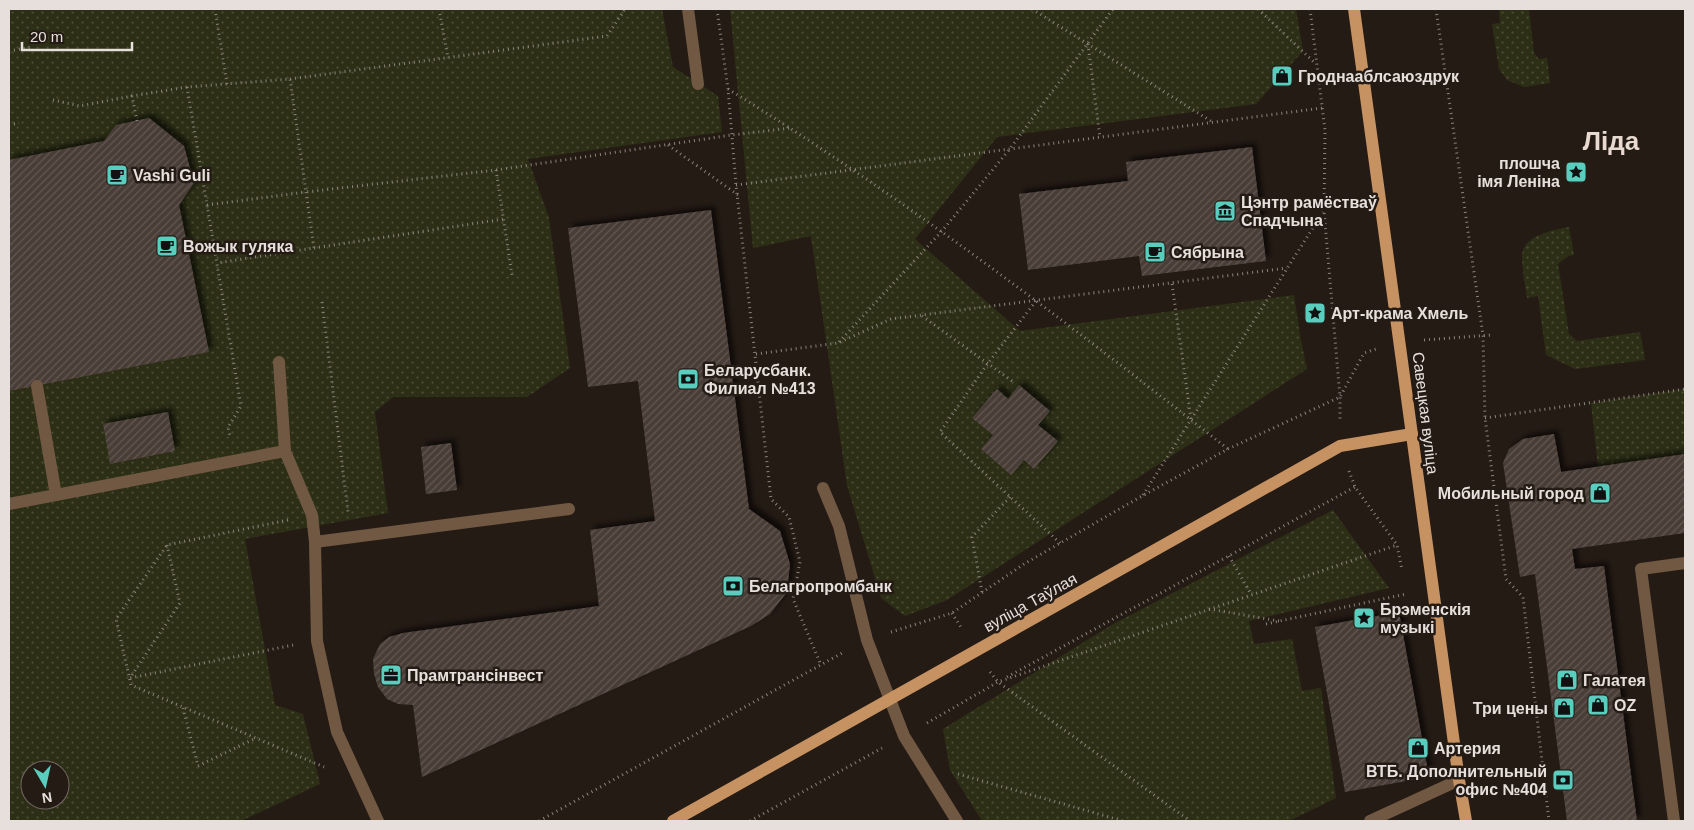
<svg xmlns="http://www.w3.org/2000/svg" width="1694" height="830" viewBox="0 0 1694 830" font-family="Helvetica,sans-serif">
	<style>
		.grass { fill: url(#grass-dots); fill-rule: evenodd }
		.building { fill: url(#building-hatch); filter: url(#shadow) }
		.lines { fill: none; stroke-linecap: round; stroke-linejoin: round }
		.path { stroke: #8c837e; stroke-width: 3; stroke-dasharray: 1 4; stroke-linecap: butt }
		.minor { stroke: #715842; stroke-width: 12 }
		.major { stroke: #c79262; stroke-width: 12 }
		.labels { text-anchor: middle; stroke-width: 5; stroke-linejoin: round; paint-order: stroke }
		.poi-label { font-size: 16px; font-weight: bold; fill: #e7dfdb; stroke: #251b15; text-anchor: start }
		.street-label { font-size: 16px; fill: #e7dfdb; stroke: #251b15 }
		.town-label { font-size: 26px; font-weight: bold; fill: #e8d9d1; stroke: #251b15 }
	</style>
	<defs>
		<pattern id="grass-dots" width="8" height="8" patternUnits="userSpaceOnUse" patternTransform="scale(1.25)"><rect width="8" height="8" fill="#2c2f15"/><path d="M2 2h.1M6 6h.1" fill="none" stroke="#4b4d36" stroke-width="1.8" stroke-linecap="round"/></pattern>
		<pattern id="building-hatch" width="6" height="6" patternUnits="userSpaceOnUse" patternTransform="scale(1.25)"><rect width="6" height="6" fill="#493d37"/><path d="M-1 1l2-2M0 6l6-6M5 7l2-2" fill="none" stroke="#635953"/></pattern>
		<filter id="shadow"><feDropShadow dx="4.5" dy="-4.5" stdDeviation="2.5" flood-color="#0009"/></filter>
	</defs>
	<rect width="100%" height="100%" fill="#251b15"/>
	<!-- grass -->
	<g class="grass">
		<path d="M9 9H662L673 67 718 96 722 132 528 159 549 218 570 368 527 397H393L375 412 388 513 245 539 275 705 303 714 320 784 241 821H9ZM30 770H60V800H30Z"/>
		<path d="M730 9H1296L1303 51 1256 104 997 137 915 239 1020 331 1294 295 1301 341 1307 369 947 600 905 616 881 598 847 485 811 236 753 248Z"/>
		<path d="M1499 9H1529L1534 53 1539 59 1547 58 1550 83 1524 87 1507 80 1499 69 1492 24 1500 23Z"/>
		<path d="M1569 227 1574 255 1568 256 1558 264 1569 334 1577 341 1640 332 1645 360 1575 369 1546 355 1538 296 1527 298C1525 285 1522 269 1522 255 1524 235 1553 230 1569 227Z"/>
		<path d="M1685 389V454L1598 467 1591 403Z"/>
		<path d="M1333 510 1389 588 1249 621 1254 644 1292 639 1302 691 1321 688 1336 798 1289 821H982L950 770 943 729 1115 623Z"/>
	</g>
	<!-- building -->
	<g class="building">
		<path d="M149 118 184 146 194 183 179 205 209 352 9 391V160L104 141 116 125Z"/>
		<path d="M1252 147 1266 261 1142 276 1139 256 1028 270 1019 194 1128 181 1126 162Z"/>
		<path d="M711 210 749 509 780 531 790 564 787 592 770 614 751 626 422 777 413 705 398 704 387 699 378 687 374 674 373 659 380 644 389 637 403 633 599 606 590 530 655 521 638 381 588 387 568 228Z"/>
		<path d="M1019 385 1050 411 1038 425 1058 441 1034 469 1024 460 1011 475 981 449 993 435 972 418 997 389 1008 399Z"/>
		<path d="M168 412 175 451 110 464 103 424Z"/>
		<path d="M1554 434 1561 472 1685 454V533L1572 549 1575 569 1604 566 1637 821H1567L1535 574 1520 577 1503 463 1509 449 1523 439Z"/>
		<path d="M451 443 457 490 426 494 421 447Z"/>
		<path d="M1399 612 1429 777 1345 792 1315 627Z"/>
	</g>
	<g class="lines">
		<!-- path -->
		<g class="path">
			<path d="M215 9 227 84"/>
			<path d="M439 9 448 58"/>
			<path d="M717 9 728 89 736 185 771 499 789 517 800 562 793 599 821 665"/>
			<path d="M1032 9 1214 123"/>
			<path d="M1258 9 1316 64"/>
			<path d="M1310 9 1325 130 1324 211 1340 397V422"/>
			<path d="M1436 9 1483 335 1485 418 1506 579 1523 597 1549 821"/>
			<path d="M1088 44 1100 138"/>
			<path d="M9 51 31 47"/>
			<path d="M290 79 607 36 625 9"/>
			<path d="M187 87 241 406 228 427 230 436"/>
			<path d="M728 89C903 197 1067 322 1228 449"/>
			<path d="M53 100 80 106 132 96"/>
			<path d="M137 121 132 96 187 87 290 79 306 192 496 170 732 135 791 128"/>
			<path d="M9 125 19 123"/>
			<path d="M668 145 738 195"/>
			<path d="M496 170 512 275"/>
			<path d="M736 185 1322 108"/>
			<path d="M207 205 306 192 314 248 217 263"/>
			<path d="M314 248 504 219"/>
			<path d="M1172 284 1191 419"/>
			<path d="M1036 301 988 363 940 432 1060 543"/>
			<path d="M322 302 348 512"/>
			<path d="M922 316 1012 381"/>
			<path d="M1424 340 1491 335"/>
			<path d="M839 342 942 231 1009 150 1113 9"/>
			<path d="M756 354 838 343 891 319 1287 268"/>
			<path d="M1485 418 1685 389"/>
			<path d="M1349 471 1355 487 1397 545 1402 570"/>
			<path d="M1143 495 1323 212"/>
			<path d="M288 520 167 545 116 619 131 685 324 767"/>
			<path d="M167 545 180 603 130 678 293 645"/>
			<path d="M1229 556 1251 594"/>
			<path d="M982 592 972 537 1010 497"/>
			<path d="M1209 609 1279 621"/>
			<path d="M952 613 962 629"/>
			<path d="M1266 624 1406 594"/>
			<path d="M891 632 952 613 1024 564 1142 496 1228 449 1340 397 1364 353 1376 349"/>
			<path d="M990 672 998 682 1190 821"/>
			<path d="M1007 677 1355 487"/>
			<path d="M183 708 198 766 256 738"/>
			<path d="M927 723 998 682 1397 545"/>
			<path d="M958 774 1123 821"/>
			<path d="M539 821 844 652"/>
			<path d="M750 821 882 748"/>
		</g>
		<!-- minor -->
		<g class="minor">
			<path d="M688 9 698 84"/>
			<path d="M279 362 285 451 312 515 315 542 317 641 337 732 378 821"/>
			<path d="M37 386 56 495"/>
			<path d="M823 488 839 526 867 640 904 736 957 821"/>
			<path d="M9 504 285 451"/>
			<path d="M315 542 569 509"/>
			<path d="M1370 821 1459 780"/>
			<path d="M1674 821 1641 569 1685 563"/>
		</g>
		<!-- major -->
		<g class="major">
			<path d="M1354 9 1459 780 1466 821"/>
			<path d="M673 821 1340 446 1412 434"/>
		</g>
	</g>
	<!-- icons -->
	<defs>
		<g id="shop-square" transform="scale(1.125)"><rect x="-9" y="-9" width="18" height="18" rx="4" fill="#59cebe" stroke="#251b15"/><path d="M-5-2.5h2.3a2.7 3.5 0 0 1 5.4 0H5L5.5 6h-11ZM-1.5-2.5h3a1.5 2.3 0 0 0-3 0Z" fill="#111"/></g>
		<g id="sight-square" transform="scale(1.125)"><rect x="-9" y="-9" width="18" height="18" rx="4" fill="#59cebe" stroke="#251b15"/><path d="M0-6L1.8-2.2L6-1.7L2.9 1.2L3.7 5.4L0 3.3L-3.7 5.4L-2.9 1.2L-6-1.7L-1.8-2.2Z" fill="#111"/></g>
		<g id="cafe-square" transform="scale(1.125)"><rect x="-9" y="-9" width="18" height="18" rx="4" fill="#59cebe" stroke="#251b15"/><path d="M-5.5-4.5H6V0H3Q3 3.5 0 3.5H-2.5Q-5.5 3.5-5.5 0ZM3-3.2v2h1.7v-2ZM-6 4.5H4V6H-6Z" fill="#111"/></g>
		<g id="museum-square" transform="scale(1.125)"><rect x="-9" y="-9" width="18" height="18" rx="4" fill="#59cebe" stroke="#251b15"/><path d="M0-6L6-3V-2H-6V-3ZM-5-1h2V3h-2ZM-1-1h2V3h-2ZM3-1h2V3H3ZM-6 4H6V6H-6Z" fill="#111"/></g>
		<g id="bank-square" transform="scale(1.125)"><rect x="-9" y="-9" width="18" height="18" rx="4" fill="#59cebe" stroke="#251b15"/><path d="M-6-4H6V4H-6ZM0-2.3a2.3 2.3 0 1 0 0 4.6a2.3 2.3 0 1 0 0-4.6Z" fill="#111"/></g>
		<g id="office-square" transform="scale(1.125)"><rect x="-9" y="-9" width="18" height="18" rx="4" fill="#59cebe" stroke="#251b15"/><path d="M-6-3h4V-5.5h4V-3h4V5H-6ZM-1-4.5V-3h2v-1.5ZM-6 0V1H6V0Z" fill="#111"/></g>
	</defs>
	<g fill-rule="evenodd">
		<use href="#shop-square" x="1282" y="76"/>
		<use href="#sight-square" x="1576" y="172"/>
		<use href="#cafe-square" x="117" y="175"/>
		<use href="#museum-square" x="1225" y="211"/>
		<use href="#cafe-square" x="167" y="246"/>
		<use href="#cafe-square" x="1155" y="252"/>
		<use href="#sight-square" x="1315" y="313"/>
		<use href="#bank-square" x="688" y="379"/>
		<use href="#shop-square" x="1600" y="493"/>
		<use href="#bank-square" x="733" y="586"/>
		<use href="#sight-square" x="1364" y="618"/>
		<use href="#office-square" x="391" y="675"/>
		<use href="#shop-square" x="1567" y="680"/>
		<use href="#shop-square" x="1598" y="705"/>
		<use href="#shop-square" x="1564" y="708"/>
		<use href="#shop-square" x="1418" y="748"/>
		<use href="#bank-square" x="1563" y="780"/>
	</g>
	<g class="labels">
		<!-- poi labels -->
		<g class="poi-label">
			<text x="1298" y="82">Гроднааблсаюздрук</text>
			<text x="1560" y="169" text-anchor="end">плошча<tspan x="1560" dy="18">імя Леніна</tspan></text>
			<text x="133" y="181">Vashi Guli</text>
			<text x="1241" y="208">Цэнтр рамёстваў<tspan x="1241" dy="18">Спадчына</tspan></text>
			<text x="183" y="252">Вожык гуляка</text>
			<text x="1171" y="258">Сябрына</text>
			<text x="1331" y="319">Арт-крама Хмель</text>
			<text x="704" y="376">Беларусбанк.<tspan x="704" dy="18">Филиал №413</tspan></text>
			<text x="1584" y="499" text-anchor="end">Мобильный город</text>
			<text x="749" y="592">Белагропромбанк</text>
			<text x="1380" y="615">Брэменскія<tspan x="1380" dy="18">музыкі</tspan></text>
			<text x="407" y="681">Прамтрансінвест</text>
			<text x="1583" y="686">Галатея</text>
			<text x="1614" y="711">OZ</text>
			<text x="1548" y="714" text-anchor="end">Три цены</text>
			<text x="1434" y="754">Артерия</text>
			<text x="1547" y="777" text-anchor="end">ВТБ. Дополнительный<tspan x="1547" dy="18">офис №404</tspan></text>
		</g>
		<!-- street labels -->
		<g class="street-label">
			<text transform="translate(1426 413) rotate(83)" y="6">Савецкая вуліца</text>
			<text transform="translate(1030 602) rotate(-29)" y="6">вуліца Таўлая</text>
		</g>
		<!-- town labels -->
		<g class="town-label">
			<text x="1611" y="150">Ліда</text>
		</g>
	</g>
	<!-- border -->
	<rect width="1694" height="830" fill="none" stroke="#e7dfdb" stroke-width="20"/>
	<!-- north arrow -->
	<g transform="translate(45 785) rotate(171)"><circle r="24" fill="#251b15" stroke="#736964"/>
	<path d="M0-4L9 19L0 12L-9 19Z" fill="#59cebe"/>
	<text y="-8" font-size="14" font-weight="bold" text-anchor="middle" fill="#e7dfdb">N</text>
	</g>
	<!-- scale -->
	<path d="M22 42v8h110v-8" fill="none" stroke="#e7dfdb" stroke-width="2.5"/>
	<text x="30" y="42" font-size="15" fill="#e7dfdb" stroke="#251b15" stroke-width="4" paint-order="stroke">20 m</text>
</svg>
